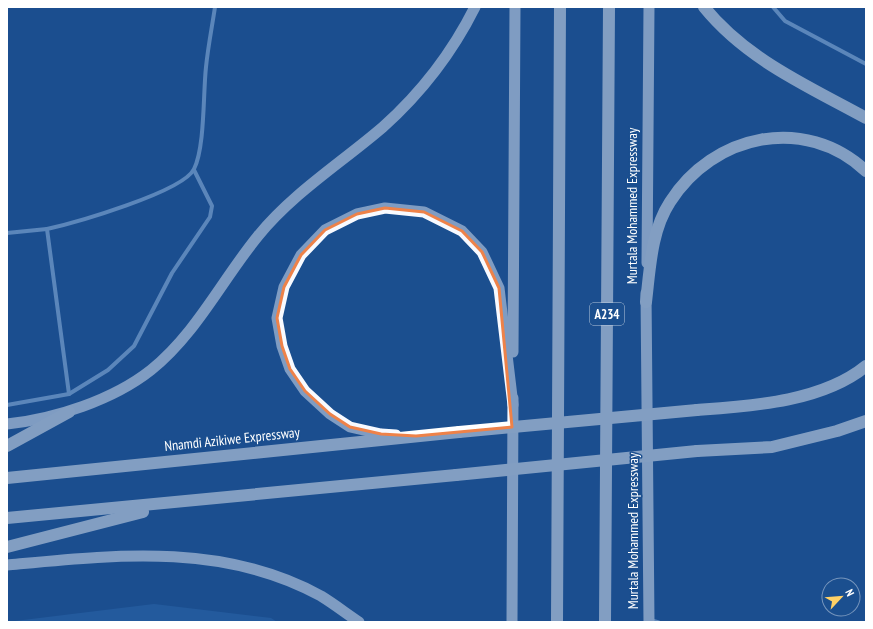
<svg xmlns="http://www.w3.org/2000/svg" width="873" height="629" viewBox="0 0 873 629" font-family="'PT Sans Narrow',sans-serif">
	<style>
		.green { fill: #2e69ad }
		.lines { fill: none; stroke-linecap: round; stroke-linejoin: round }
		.service { stroke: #a9c9ee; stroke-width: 3 }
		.minor { stroke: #a9c9ee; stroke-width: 4 }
		.trunk { stroke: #f8faff; stroke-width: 11 }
		.motorway { stroke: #fff; stroke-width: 12 }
		.motorway-bridge { stroke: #fff; stroke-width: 12 }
		.marked { fill: none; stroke: #ee8249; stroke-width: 3; stroke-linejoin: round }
		.labels { text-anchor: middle; stroke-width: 3; stroke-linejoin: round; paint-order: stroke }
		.shield { fill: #1b4f8f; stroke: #bbcadd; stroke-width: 1 }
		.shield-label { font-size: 13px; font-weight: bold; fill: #fff }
		.street-label { font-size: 14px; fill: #fff; stroke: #1b4f8f }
	</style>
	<rect width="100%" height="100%" fill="#1b4f8f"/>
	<!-- green -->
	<path class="green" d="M154 604 271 618 277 622H7Z"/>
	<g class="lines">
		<!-- service -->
		<path class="service" d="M652 620 659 622"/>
		<!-- minor -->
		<g class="minor">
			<path d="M773 7 785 21 866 64"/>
			<path d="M7 233 47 229"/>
			<path d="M69 394 47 229C74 223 183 192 194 169 205 147 203 94 206 67 208 47 212 27 215 7"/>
			<path d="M7 405 69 394 108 370 134 346 172 273 210 217 212 206 194 170"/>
		</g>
		<!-- trunk -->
		<g class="trunk">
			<path d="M647 263 649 7"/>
			<path d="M646 293 649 622"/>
			<path d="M513 352 515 7"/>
			<path d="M7 424C55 419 113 400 151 370 196 334 222 280 258 236 293 193 341 163 383 127 421 93 452 53 475 7"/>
			<path d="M396 435 381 434 350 427 330 414 305 391 290 369 282 346 277 318 284 287 301 255 325 230 357 214 385 208 424 212 462 231 482 252 499 288 513 405"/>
			<path d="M7 565C114 555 223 542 321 596 334 604 347 614 359 622"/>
			<path d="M512 622 513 398"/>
		</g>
		<!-- motorway -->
		<g class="motorway">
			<path d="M704 7C747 60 808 86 866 118"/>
			<path d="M646 302C650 269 651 231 670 202 713 134 805 114 866 171"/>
			<path d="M697 410C751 406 822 402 866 366"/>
			<path d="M7 446 69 412"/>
			<path d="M697 451 772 447 837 431 866 421"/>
			<path d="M7 478 459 432"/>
			<path d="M7 518 456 475"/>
			<path d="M7 547 143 512"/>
			<path d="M557 622 560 7"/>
			<path d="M605 622 609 7"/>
		</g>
		<!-- motorway-bridge -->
		<g class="motorway-bridge">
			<path d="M459 432 697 410"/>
			<path d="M456 475 697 451"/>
		</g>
	</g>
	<!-- marked area -->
	<path d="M0 0H873V629H0ZM385 208 424 212 462 231 482 252 499 288 512 427 416 436 381 434 350 427 330 414 305 391 290 369 282 346 277 318 284 287 301 255 325 230 357 214Z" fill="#1b4f8f" fill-opacity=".55" fill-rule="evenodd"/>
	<path class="marked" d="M385 208 424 212 462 231 482 252 499 288 512 427 416 436 381 434 350 427 330 414 305 391 290 369 282 346 277 318 284 287 301 255 325 230 357 214Z"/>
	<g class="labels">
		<!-- shield labels -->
		<rect class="shield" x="590" y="303" width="34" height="22" rx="3"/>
		<g class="shield-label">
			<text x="607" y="319">A234</text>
		</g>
		<!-- street labels -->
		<g class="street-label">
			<text transform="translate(632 206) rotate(-90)" y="5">Murtala Mohammed Expressway</text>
			<text transform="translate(232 439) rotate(-6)" y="5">Nnamdi Azikiwe Expressway</text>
			<text transform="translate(633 531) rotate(-90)" y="5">Murtala Mohammed Expressway</text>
		</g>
	</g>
	<!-- border -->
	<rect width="873" height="629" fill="none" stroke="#ffffff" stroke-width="16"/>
	<!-- north arrow -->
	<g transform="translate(841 597) rotate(64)"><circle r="19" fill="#1b4f8f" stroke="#7695bc"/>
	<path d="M0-3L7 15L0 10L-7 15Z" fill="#ffd166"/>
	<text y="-6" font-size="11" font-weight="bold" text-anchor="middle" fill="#ffffff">N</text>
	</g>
</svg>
